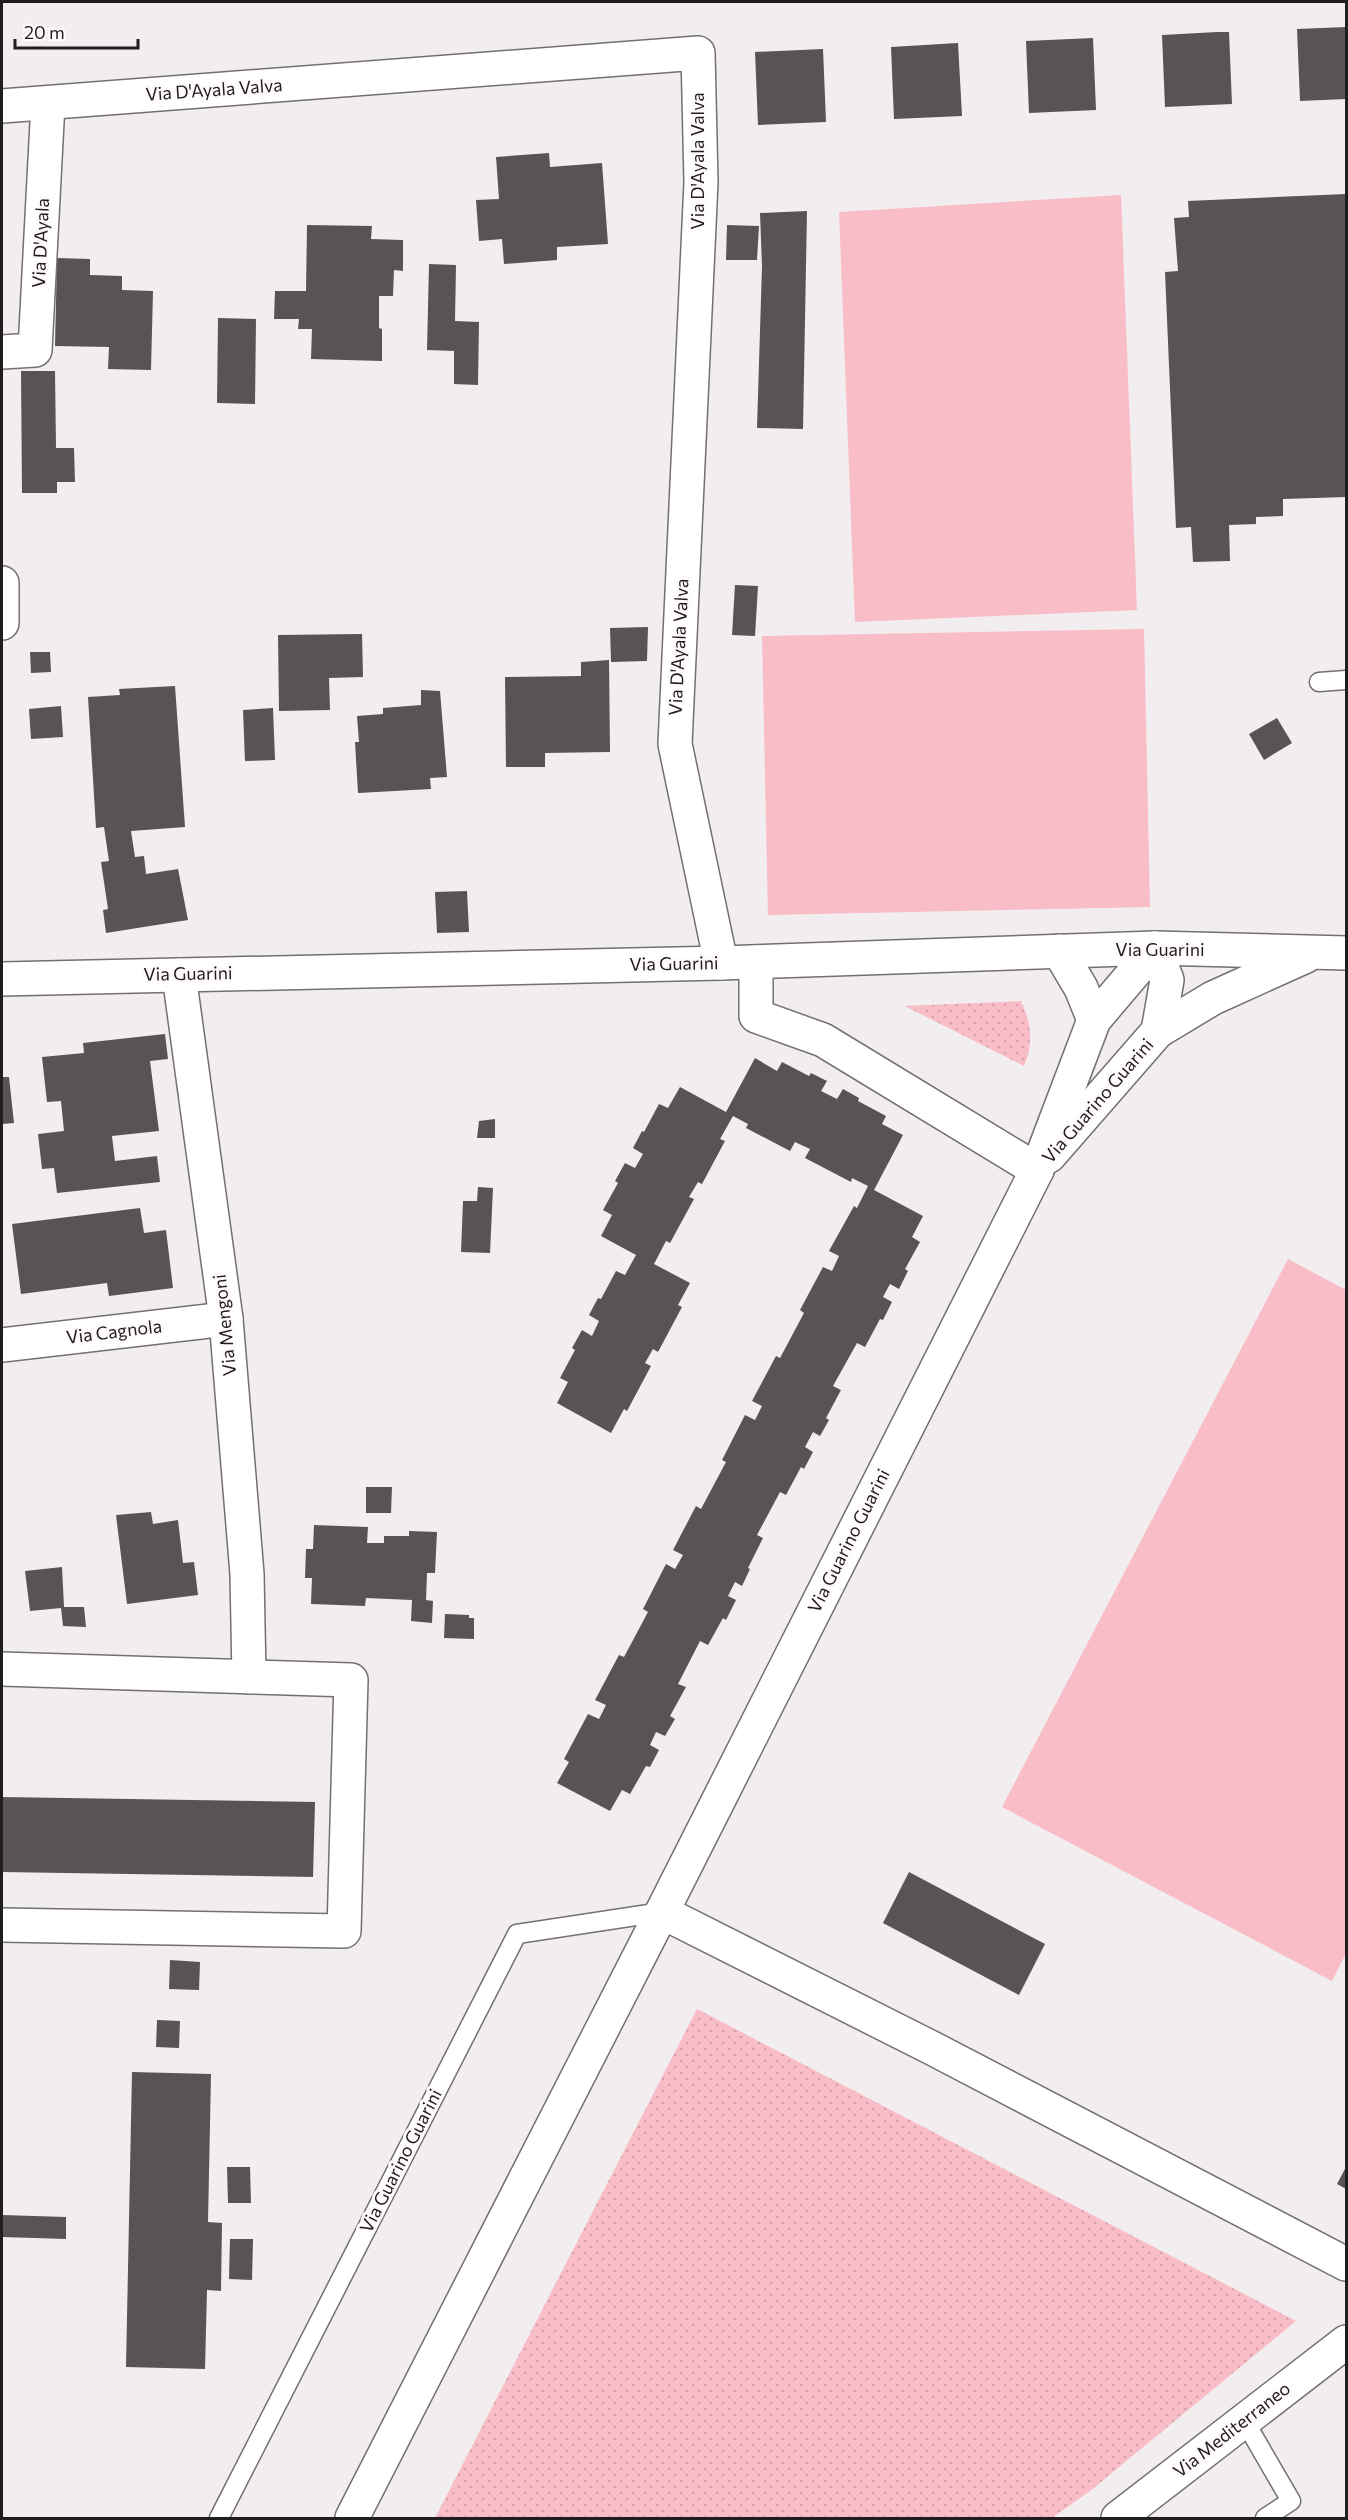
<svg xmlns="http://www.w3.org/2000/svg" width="1348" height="2520" viewBox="0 0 1348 2520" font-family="Commissioner,sans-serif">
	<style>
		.green { fill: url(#green-dots) }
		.pitch { fill: #f9bdc7 }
		.building { fill: #585454 }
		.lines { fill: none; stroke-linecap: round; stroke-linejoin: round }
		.service-casing { stroke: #747071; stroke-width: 21 }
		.minor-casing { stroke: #747071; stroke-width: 36 }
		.secondary-casing { stroke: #747071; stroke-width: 36 }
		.service { stroke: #fff; stroke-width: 18 }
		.minor { stroke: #fff; stroke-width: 33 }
		.secondary { stroke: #fff; stroke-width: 33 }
		.labels { text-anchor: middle; stroke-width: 6; stroke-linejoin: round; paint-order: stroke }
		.street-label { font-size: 18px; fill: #1f1d1d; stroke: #fffbfb }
	</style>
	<defs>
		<pattern id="green-dots" width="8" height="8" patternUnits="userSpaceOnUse" patternTransform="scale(1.5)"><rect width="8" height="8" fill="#f9bdc7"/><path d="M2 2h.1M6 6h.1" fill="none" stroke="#d5a2aa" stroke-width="1.8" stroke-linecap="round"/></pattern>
	</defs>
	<rect width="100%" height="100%" fill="#f2edee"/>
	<!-- green -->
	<g class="green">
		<path d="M1021 1001C1031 1023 1034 1043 1024 1066L905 1006Z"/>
		<path d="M697 2009 1296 2321 1090 2491 1052 2518H435Z"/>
	</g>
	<!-- pitch -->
	<g class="pitch">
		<path d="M1121 195 1137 610 855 622 839 212Z"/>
		<path d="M1144 629 1150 907 768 915 762 636Z"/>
		<path d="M1288 1259 1346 1290V1953L1332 1981 1002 1807Z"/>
	</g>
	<!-- building -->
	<g class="building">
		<path d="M1346 27V99L1300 101 1297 29Z"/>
		<path d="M1217 32H1229L1232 104 1165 107 1162 35Z"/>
		<path d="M1093 38 1096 110 1029 113 1026 41Z"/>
		<path d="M958 43 962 116 894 119 891 47Z"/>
		<path d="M823 49 826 122 758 125 755 52Z"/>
		<path d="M549 153 550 167 602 163 608 244 557 247V260L504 264 502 239 479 241 476 200 499 199 496 157Z"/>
		<path d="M1346 194V497L1283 499V516L1256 517V524L1229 525 1230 561 1193 562 1191 527 1176 528 1165 272 1178 271 1174 218 1189 217 1188 201Z"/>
		<path d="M807 211 803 429 757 428 762 266 760 213Z"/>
		<path d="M307 225 372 226 371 239 403 240V271L394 270 393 296H379V328L382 329V361L311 359 312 329H298L299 319H274L275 291H306Z"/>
		<path d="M727 225 759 226 757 260H726Z"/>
		<path d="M57 258 90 259V275L122 276V290L153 291 151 370 108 369 109 347 55 346Z"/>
		<path d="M429 264 456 265 455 321 479 322 478 385 454 384V351L427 350Z"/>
		<path d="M218 318 256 319 255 404 217 403Z"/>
		<path d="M21 371H55L56 448H74L75 482H57V493H22Z"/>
		<path d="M735 585 758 586 755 636 732 635Z"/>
		<path d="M648 627 647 661 611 662 610 628Z"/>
		<path d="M362 634 363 677 329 678 330 710 279 711 278 635Z"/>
		<path d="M30 652H50L51 672 31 673Z"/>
		<path d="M609 660 610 752 545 753V767H506L505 677 581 676V662Z"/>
		<path d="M175 686 185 827 131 831 135 857 144 856 146 874 178 869 188 920 106 933 103 910 108 909 101 862 109 861 104 827 96 828 88 697 120 695 119 689Z"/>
		<path d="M421 690 440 691 447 777 430 778 431 789 358 793 355 742H359L357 716 383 714V708L421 705Z"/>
		<path d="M61 706 63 737 31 739 29 709Z"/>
		<path d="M273 708 275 760 245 761 243 710Z"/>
		<path d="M1277 718 1292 743 1264 760 1249 734Z"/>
		<path d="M467 891 469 932 437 933 435 892Z"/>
		<path d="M165 1034 168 1059 150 1061 159 1131 112 1136 115 1161 157 1156 160 1182 57 1193 54 1168 42 1169 38 1134 64 1131 61 1101 47 1102 42 1057 84 1053 83 1043Z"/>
		<path d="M755 1058 777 1071 782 1062 809 1076 811 1073 827 1081 821 1091 837 1099 843 1089 859 1098 858 1101 886 1116 882 1124 903 1135 874 1190 923 1216 912 1237 920 1242 905 1269 908 1271 899 1289 890 1284 883 1297 892 1302 883 1320 880 1319 865 1347 857 1343 833 1386 841 1390 826 1418 829 1420 820 1436 813 1432 805 1447 813 1452 804 1469 801 1467 786 1495 780 1492 757 1535 763 1538 748 1568 750 1569 742 1586 735 1582 728 1596 736 1600 726 1620 723 1618 708 1645 700 1641 678 1684 686 1687 670 1716 675 1719 665 1736 656 1732 650 1745 659 1750 650 1767 646 1766 630 1794 622 1790 610 1811 557 1783 569 1762 564 1759 588 1714 599 1719 606 1705 595 1700 619 1655 624 1657 648 1612 643 1609 666 1564 675 1569 683 1555 673 1550 696 1506 701 1509 726 1462 722 1460 745 1415 755 1420 762 1406 752 1401 776 1356 780 1358 804 1313 800 1310 823 1267 832 1271 839 1256 829 1251 854 1206 857 1208 868 1186 852 1178 851 1182 805 1158 810 1149 795 1142 790 1151 746 1128 748 1124 733 1116 720 1139 725 1141 702 1184 698 1182 689 1197 694 1199 670 1243 666 1241 654 1264 690 1283 678 1305 682 1307 658 1352 653 1349 645 1363 651 1366 627 1411 624 1409 611 1433 557 1403 568 1382 560 1378 575 1350 572 1348 582 1330 592 1336 599 1321 589 1315 598 1298 601 1299 616 1271 625 1275 636 1255 601 1236 612 1215 603 1210 618 1183 615 1181 625 1163 635 1168 643 1154 633 1148 642 1131 644 1132 659 1104 668 1108 680 1087 726 1112Z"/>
		<path d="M2 1077H9L14 1123 2 1124Z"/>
		<path d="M495 1119V1138H477L479 1121Z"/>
		<path d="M478 1187 493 1188 490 1253 461 1252 463 1201H477Z"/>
		<path d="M140 1208 144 1233 166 1230 173 1288 109 1296 107 1283 21 1294 12 1224Z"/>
		<path d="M366 1487H392L391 1513H366Z"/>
		<path d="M151 1512 153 1524 178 1520 183 1563 194 1562 198 1595 127 1604 116 1515Z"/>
		<path d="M314 1525 368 1527 367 1543H384V1536H409V1531L437 1532 435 1573H427L426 1600 433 1601 432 1623 411 1621 412 1600 366 1598 365 1606 311 1604 312 1578H305L306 1549H313Z"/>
		<path d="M62 1567 64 1607H84L86 1627 63 1626 61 1608 30 1611 25 1571Z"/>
		<path d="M445 1614 469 1615V1618H474V1639L444 1638Z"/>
		<path d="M2 1797 315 1802 313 1877 2 1872Z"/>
		<path d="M909 1872 1045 1944 1019 1995 883 1923Z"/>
		<path d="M170 1960 200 1962 199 1990 169 1989Z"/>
		<path d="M157 2020 180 2021 179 2048 156 2047Z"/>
		<path d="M132 2072 211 2074 208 2222 222 2223 221 2291 207 2290 205 2369 126 2367Z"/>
		<path d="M227 2167H250L251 2203H228Z"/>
		<path d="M1346 2167V2189L1337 2184Z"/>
		<path d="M2 2215 66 2217V2239L2 2237Z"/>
		<path d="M230 2239H253L252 2280 229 2279Z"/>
	</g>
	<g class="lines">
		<!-- service casing -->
		<g class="service-casing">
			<g id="service">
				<path d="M1319 682 1346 680"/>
				<path d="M1244 2420 1291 2501 1265 2518"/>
				<path d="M219 2518 517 1934 662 1912"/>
			</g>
		</g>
		<!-- minor casing -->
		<g class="minor-casing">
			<g id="minor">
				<path d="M2 106 698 53 701 182 675 744 721 963"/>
				<path d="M2 352 35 350 48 103"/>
				<path d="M2 583V623"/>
				<path d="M1155 948 1167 980 1158 1031"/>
				<path d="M1059 951 1081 988 1094 1020"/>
				<path d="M756 962V1016L823 1040 1037 1170"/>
				<path d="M179 975 226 1319 247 1574 249 1677"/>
				<path d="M2 979 721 963 1155 948 1346 953"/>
				<path d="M1049 1156 1158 1031 1213 998 1306 956"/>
				<path d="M2 1345 226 1319"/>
				<path d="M2 1669 351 1680 344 1931 2 1925"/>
				<path d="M662 1912 930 2047 1346 2264"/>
				<path d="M352 2518 662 1912 1037 1170 1094 1020 1155 948"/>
			</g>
		</g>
		<!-- secondary casing -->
		<g class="secondary-casing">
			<path id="secondary" d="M1118 2518 1346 2342"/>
		</g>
		<!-- service -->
		<use href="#service" class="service"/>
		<!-- minor -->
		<use href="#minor" class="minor"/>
		<!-- secondary -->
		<use href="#secondary" class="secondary"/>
	</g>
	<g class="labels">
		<!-- street labels -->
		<g class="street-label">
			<text transform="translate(214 90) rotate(-4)" y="6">Via D'Ayala Valva</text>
			<text transform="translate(698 161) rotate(-90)" y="6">Via D'Ayala Valva</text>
			<text transform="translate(41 243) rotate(-87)" y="6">Via D'Ayala</text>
			<text transform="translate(679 647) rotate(-87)" y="6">Via D'Ayala Valva</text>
			<text x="1160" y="956">Via Guarini</text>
			<text transform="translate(674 964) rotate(-1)" y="6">Via Guarini</text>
			<text transform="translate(188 974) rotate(-1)" y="6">Via Guarini</text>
			<text transform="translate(1098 1101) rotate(-49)" y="6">Via Guarino Guarini</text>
			<text transform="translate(225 1325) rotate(-96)" y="6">Via Mengoni</text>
			<text transform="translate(114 1332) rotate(-7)" y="6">Via Cagnola</text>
			<text transform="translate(849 1541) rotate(-63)" y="6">Via Guarino Guarini</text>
			<text transform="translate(401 2161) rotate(-63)" y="6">Via Guarino Guarini</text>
			<text transform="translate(1232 2430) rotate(-38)" y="6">Via Mediterraneo</text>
		</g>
	</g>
	<!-- border -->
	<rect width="1348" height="2520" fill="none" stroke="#1f1d1d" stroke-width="6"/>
	<!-- scale -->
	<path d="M15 39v9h123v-9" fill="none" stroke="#1f1d1d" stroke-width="3"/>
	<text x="24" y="39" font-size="18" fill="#1f1d1d" stroke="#fffbfb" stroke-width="4.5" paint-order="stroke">20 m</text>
</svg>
